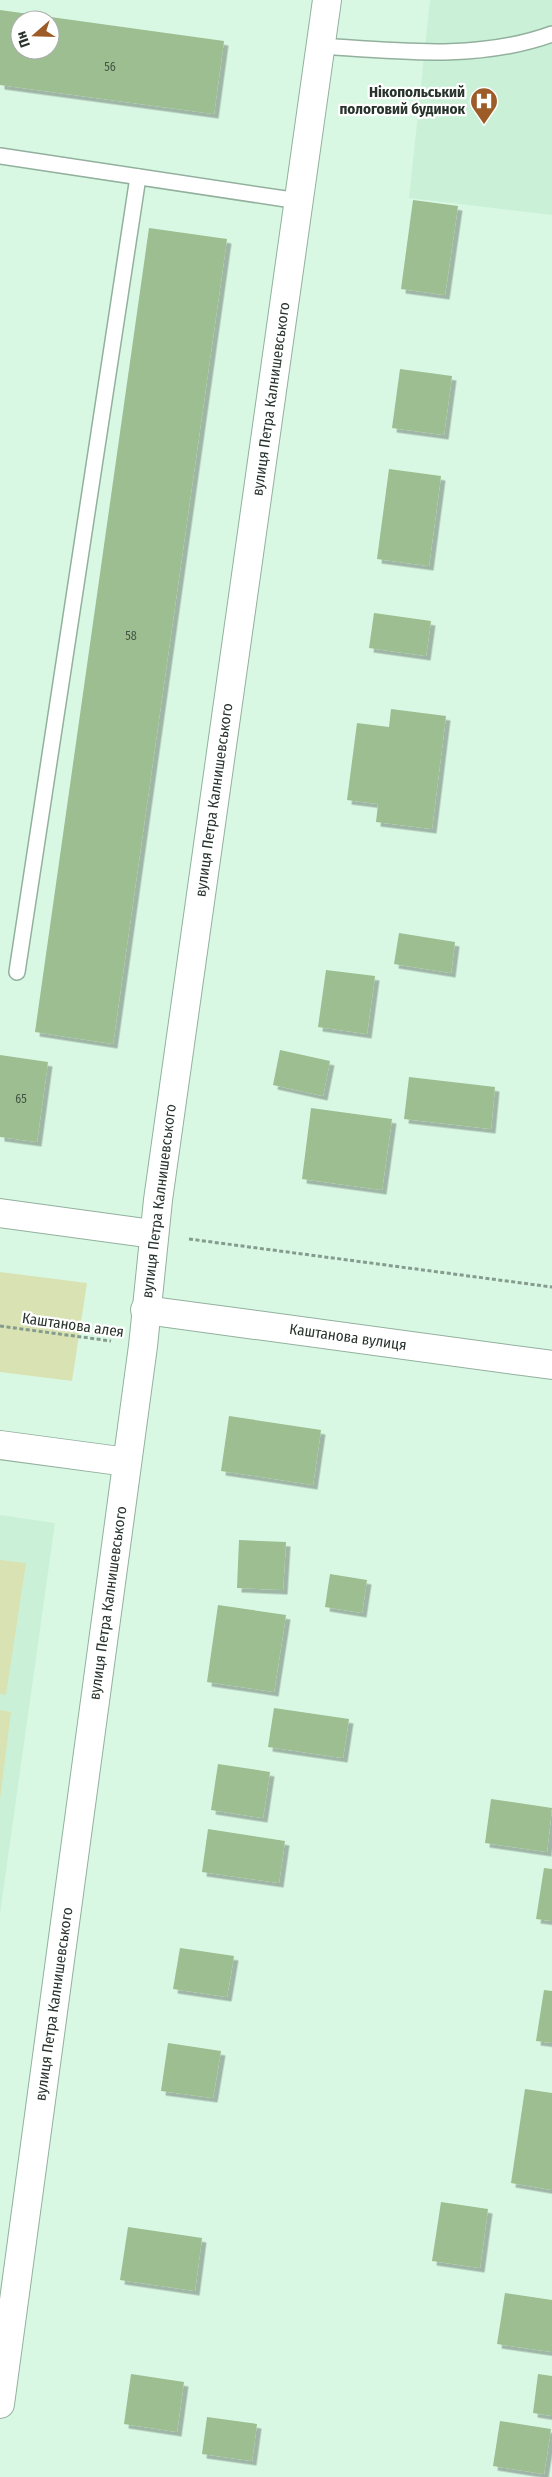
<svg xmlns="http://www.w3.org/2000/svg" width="552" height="2477" viewBox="0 0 552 2477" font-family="'Fira Sans Condensed',sans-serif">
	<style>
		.built { fill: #caf1d8 }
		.green { fill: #d9e2b3 }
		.building { fill: #9dbe90; fill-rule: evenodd; filter: url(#shadow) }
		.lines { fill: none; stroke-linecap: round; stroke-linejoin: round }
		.lane-casing { stroke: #92b09d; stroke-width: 18 }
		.street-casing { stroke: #92b09d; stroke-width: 30 }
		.path { stroke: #859b8d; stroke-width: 3; stroke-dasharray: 4 2.5; stroke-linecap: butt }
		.lane { stroke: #fff; stroke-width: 15 }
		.street { stroke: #fff; stroke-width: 28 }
		.labels { text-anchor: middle; stroke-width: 4.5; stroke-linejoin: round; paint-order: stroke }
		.number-label { font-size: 12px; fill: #445645 }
		.poi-label { font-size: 15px; font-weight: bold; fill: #27332c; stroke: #fff; text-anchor: end }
		.street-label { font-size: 15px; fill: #27332c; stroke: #fff }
	</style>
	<defs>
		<filter id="shadow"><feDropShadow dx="4.5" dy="4.5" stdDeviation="0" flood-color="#0004"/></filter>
	</defs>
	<rect width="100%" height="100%" fill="#d9f8e4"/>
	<!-- built -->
	<g class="built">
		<path d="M430 0H552V215L409 198Z"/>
		<path d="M0 1515 55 1523 0 1914Z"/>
	</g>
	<!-- green -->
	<g class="green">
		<path d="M0 1272 87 1283 72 1381 0 1372Z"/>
		<path d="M0 1560 26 1563 6 1695 0 1694Z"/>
		<path d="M0 1710 11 1712 0 1800Z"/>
	</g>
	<!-- building -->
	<g class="building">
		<path d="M0 10 224 41 214 114 0 85ZM20 20H50V50H20Z"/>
		<path d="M413 200 458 206 445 295 401 289Z"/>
		<path d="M149 228 227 239 113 1044 35 1032Z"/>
		<path d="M400 369 452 376 444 435 392 428Z"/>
		<path d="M389 469 441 476 429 566 377 559Z"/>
		<path d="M374 613 431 621 426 656 369 648Z"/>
		<path d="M391 709 446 716 432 829 376 822 378 804 347 800 357 723 389 727Z"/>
		<path d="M399 933 455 942 451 973 394 964Z"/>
		<path d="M326 970 375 976 367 1034 318 1027Z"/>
		<path d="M280 1050 330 1061 323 1096 273 1085Z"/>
		<path d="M0 1055 48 1062 37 1142 0 1137Z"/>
		<path d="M409 1077 495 1087 491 1129 404 1119Z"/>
		<path d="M311 1108 392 1119 382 1190 302 1179Z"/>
		<path d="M229 1416 321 1430 313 1485 221 1471Z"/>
		<path d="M239 1540 286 1542 283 1590 237 1588Z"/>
		<path d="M330 1574 367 1580 362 1613 325 1607Z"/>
		<path d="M218 1605 286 1615 274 1692 207 1682Z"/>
		<path d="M274 1708 349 1719 343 1758 268 1747Z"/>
		<path d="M218 1764 270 1772 263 1818 211 1810Z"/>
		<path d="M491 1799 552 1808 547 1852 485 1843Z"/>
		<path d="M208 1829 285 1841 279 1883 202 1872Z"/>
		<path d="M544 1868 552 1869V1921L536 1919Z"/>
		<path d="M180 1948 234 1956 227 1997 173 1989Z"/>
		<path d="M544 1990 552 1991V2043L536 2041Z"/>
		<path d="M168 2043 221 2051 213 2098 161 2091Z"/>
		<path d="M525 2089 552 2093V2190L511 2183Z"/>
		<path d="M441 2202 488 2209 480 2268 432 2261Z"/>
		<path d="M128 2227 202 2238 195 2291 120 2280Z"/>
		<path d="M505 2293 552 2300V2352L497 2344Z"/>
		<path d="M131 2374 184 2382 177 2432 124 2424Z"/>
		<path d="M538 2374 552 2376V2416L533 2413Z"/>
		<path d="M207 2417 257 2424 252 2461 202 2454Z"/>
		<path d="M500 2421 551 2429 544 2474 493 2466Z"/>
	</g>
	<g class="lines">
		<!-- lane casing -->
		<g class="lane-casing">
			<g id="lane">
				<path d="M321 46C397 51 478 61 552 34"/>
				<path d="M0 156 299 201"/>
				<path d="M17 972 138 177"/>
			</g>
		</g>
		<!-- street casing -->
		<g class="street-casing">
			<g id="street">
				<path d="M0 1213 153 1234"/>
				<path d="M145 1310 552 1365"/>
				<path d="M0 1445 127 1462"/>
				<path d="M0 2404 143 1346 158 1200 327 0"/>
			</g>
		</g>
		<!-- path -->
		<g class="path">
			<path d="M189 1239 552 1287"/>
			<path d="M0 1326 111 1341"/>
		</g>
		<!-- lane -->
		<use href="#lane" class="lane"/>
		<!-- street -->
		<use href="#street" class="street"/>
	</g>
	<!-- icons -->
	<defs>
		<g id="hospital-pin" transform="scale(1.4375)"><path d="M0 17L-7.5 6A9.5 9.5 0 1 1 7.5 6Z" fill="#9c5b27" stroke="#fff"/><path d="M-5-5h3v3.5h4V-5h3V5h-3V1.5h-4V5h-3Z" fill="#fff"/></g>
	</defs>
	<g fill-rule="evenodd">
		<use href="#hospital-pin" x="484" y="101"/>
	</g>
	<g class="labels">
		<!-- number labels -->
		<g class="number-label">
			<text x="110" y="71">56</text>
			<text x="131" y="640">58</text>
			<text x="21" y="1103">65</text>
		</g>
		<!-- poi labels -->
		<g class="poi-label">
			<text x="465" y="97">Нікопольський<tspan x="465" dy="17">пологовий будинок</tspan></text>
		</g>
		<!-- street labels -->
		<g class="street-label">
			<text transform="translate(271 399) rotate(-82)" y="5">вулиця Петра Калнишевського</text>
			<text transform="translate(214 800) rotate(-82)" y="5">вулиця Петра Калнишевського</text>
			<text transform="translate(159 1201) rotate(-83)" y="5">вулиця Петра Калнишевського</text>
			<text transform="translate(73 1325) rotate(8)" y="5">Каштанова алея</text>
			<text transform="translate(348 1337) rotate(8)" y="5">Каштанова вулиця</text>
			<text transform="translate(108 1603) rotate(-82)" y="5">вулиця Петра Калнишевського</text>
			<text transform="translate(54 2004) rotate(-82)" y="5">вулиця Петра Калнишевського</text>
		</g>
	</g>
	<!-- north arrow -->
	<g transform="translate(35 35) rotate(250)"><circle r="24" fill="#ffffff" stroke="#a9adab"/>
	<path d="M0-4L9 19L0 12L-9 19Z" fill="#9c5b27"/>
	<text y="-8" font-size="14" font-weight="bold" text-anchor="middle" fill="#27332c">Пн</text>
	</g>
</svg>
